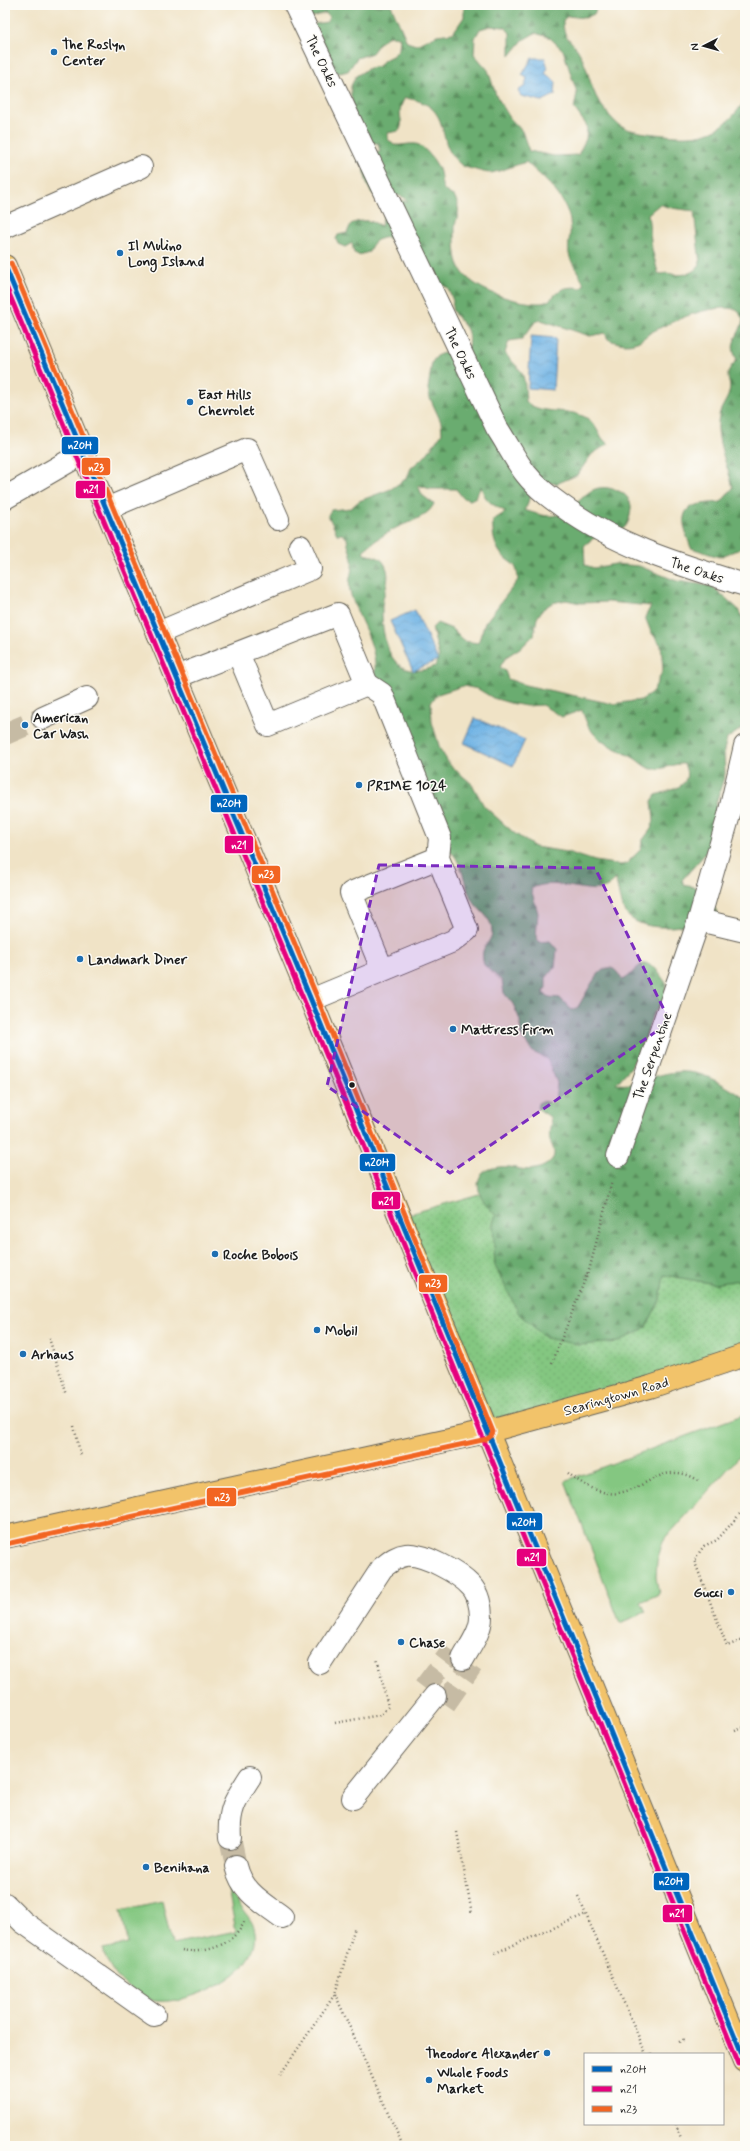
<svg xmlns="http://www.w3.org/2000/svg" width="750" height="2151" viewBox="0 0 750 2151" font-family="Mynerve,sans-serif">
	<style>
		.grass { fill: url(#grass-dots); stroke: #50724e }
		.forest { fill: url(#forest-firs); stroke: #446446; fill-rule: evenodd }
		.garden { fill: #84c781; stroke: #50724e }
		.water { fill: url(#water-waves); stroke: #456780 }
		.lines { fill: none; stroke-linecap: round; stroke-linejoin: round }
		.minor-tunnel { stroke: #c6bba4; stroke-width: 22; stroke-dasharray: 22 11; stroke-linecap: butt }
		.minor-casing { stroke: #666258; stroke-width: 24 }
		.major-casing { stroke: #666258; stroke-width: 24 }
		.path { stroke: #666258; stroke-width: 2.5; stroke-dasharray: 1 3; stroke-linecap: butt }
		.minor { stroke: #fff; stroke-width: 22 }
		.major { stroke: #f2c36a; stroke-width: 22 }
		.bus-1-casing { stroke: #fdfcf7; stroke-width: 8 }
		.bus-2-casing { stroke: #fdfcf7; stroke-width: 8 }
		.bus-3-casing { stroke: #fdfcf7; stroke-width: 8 }
		.bus-1 { stroke: #0065bd; stroke-width: 5 }
		.bus-2 { stroke: #e5007d; stroke-width: 5 }
		.bus-3 { stroke: #f26522; stroke-width: 5 }
		.marked { fill: #7b2cbf; fill-opacity: 0.2; stroke: #7b2cbf; stroke-width: 3; stroke-dasharray: 8 5; stroke-linejoin: round }
		.poi-dot { fill: #1f6fb2; stroke: #fdfcf7; stroke-width: 1.5 }
		.bus-dot { fill: #1c1c1c; stroke: #fdfcf7; stroke-width: 1.5 }
		.labels { text-anchor: middle; stroke-width: 3; stroke-linejoin: round; paint-order: stroke }
		.poi-label { font-size: 14px; font-weight: bold; fill: #1c1c1c; stroke: #fdfcf7; text-anchor: start }
		.street-label { font-size: 14px; fill: #1c1c1c; stroke: #fdfcf7 }
		.line-badge { stroke: #fdfcf7; stroke-width: 1.5 }
		.badge-label { font-size: 11px; text-anchor: middle; font-weight: bold; fill: #fff }
	</style>
	<defs>
		<pattern id="grass-dots" width="8" height="8" patternUnits="userSpaceOnUse"><rect width="8" height="8" fill="#84c781"/><path d="M2 2h.1M6 6h.1" fill="none" stroke="#71aa6f" stroke-width="1.8" stroke-linecap="round"/></pattern>
		<pattern id="forest-firs" width="22" height="20" patternUnits="userSpaceOnUse"><rect width="22" height="20" fill="#6bac6f"/><path d="M5 1l3.5 6h-7zM16 11l3.5 6h-7z" fill="#578b5a"/></pattern>
		<pattern id="water-waves" width="16" height="10" patternUnits="userSpaceOnUse"><rect width="16" height="10" fill="#6eb2e4"/><path d="M0 5q4-4 8 0t8 0" fill="none" stroke="#5f98c3"/></pattern>
	</defs>
	<rect width="100%" height="100%" fill="#fdfcf7"/>
	<filter id="ink" filterUnits="userSpaceOnUse"><feTurbulence type="fractalNoise" baseFrequency=".025" numOctaves="2"/><feDisplacementMap in="SourceGraphic" scale="8" xChannelSelector="R" yChannelSelector="G"/><feConvolveMatrix kernelMatrix="1 2 1 2 8 2 1 2 1" color-interpolation-filters="sRGB"/></filter>
	<filter id="wash" filterUnits="userSpaceOnUse"><feTurbulence type="fractalNoise" baseFrequency=".012" numOctaves="4" result="noise"/><feDisplacementMap in="SourceGraphic" scale="16" xChannelSelector="R" yChannelSelector="G"/><feGaussianBlur stdDeviation="0.9" result="paint"/><feColorMatrix in="noise" values="0 0 0 0 0 0 0 0 0 0 0 0 0 0 0 0 0 1.4 0 .05"/><feComposite in="paint" operator="in"/></filter>
	<g filter="url(#wash)">
		<rect width="100%" height="100%" fill="#f0e3c6"/>
		<!-- grass -->
		<path class="grass" d="M745 1181V1355L486 1432 399 1217 479 1194Z"/>
		<!-- forest -->
		<path class="forest" d="M285 5H332L336 8 339 5H391L407 42 416 45 437 35 453 33 464 17V5H598L594 14 585 18 568 16 563 20C563 41 572 38 580 54 590 72 590 93 605 110 609 115 616 124 622 127 631 131 645 133 655 134 696 139 721 138 745 100V547L719 557 691 548C687 536 676 513 693 506 701 503 713 503 721 502L733 488C728 466 714 438 719 416 720 408 727 401 729 393 733 380 720 376 737 360 727 341 740 337 743 320L738 310C713 302 672 321 650 333 646 336 642 340 637 342 627 346 616 343 608 339L605 333 590 336 541 320 535 322 522 339 509 341 505 353C510 360 515 364 520 370 526 378 525 392 526 402 544 416 565 407 585 417 597 423 598 437 608 444L592 454 577 475 556 484 546 482 532 488 527 506 524 510C535 513 548 519 560 514 585 504 587 477 621 492 627 495 632 503 631 509 630 516 629 524 623 529 615 534 603 534 594 538 591 540 587 543 584 546L585 565 594 568 615 564 639 566 677 581 712 586 737 608 745 622V726L727 739 724 750 725 774 716 803 714 832 705 854 682 880 684 884 699 889 716 910 718 919C692 925 646 936 626 914 619 906 619 889 615 878 613 881 611 884 609 886 593 898 553 875 531 889L538 913 536 936 539 942 550 941 557 949 555 967 546 978V988L543 993 549 997 560 998 572 1010 577 1008C587 995 605 945 622 980 632 977 634 966 646 963L656 969 666 983 665 999 652 1016 645 1039 631 1067 616 1084C638 1086 640 1080 660 1075 697 1065 715 1080 745 1098V1279L715 1284 664 1275 660 1300 646 1327 619 1342 580 1345 546 1338 519 1314 495 1266 493 1223 496 1215C479 1201 465 1171 499 1167 511 1165 523 1172 535 1169 542 1168 549 1164 553 1158 556 1151 552 1146 550 1141 548 1132 552 1125 550 1117L537 1108 538 1103 542 1101 550 1103 555 1101 557 1083 547 1059 533 1052 521 1036 520 1020 513 1004 504 993 502 981 484 965C478 944 492 945 492 931 492 917 478 910 472 900 463 884 463 857 446 849L374 678C380 648 359 622 351 595 346 580 354 572 352 559 351 551 347 546 347 538L342 534H337L328 515 331 510 351 508 359 501 391 489 407 478 411 468 427 454 442 433 441 422 430 398 428 389 432 362 438 355 444 353 450 354 468 347C472 324 460 326 452 309L453 301 448 288 440 284 394 240C384 234 372 240 369 252L359 255 354 253 352 243 345 247 338 244 336 239 338 235 347 233 351 224C362 219 371 220 381 226L384 215 397 201H408C393 183 370 219 364 168L376 153 380 152 378 143H373L355 120 351 95V86L356 76 369 68 379 66 384 60 394 55 399 49 400 38C386 31 379 44 372 53L357 58 348 71 340 73 334 71 314 24 327 22 329 17 326 13C319 14 313 18 306 19ZM490 26 505 27 510 33V56L523 40 535 33 549 37 563 50 577 93 574 108 587 126 586 139 578 155 554 156 529 151 522 131 510 118 496 95 488 70 474 54 475 38 480 29ZM405 98C456 105 433 141 459 163 464 168 470 168 476 170 481 171 485 173 491 173 502 171 515 165 526 162 543 178 566 196 570 221 572 232 567 243 569 254 572 266 580 273 584 285L581 288C552 283 557 304 538 303 515 303 471 290 460 268 455 257 455 245 455 232 454 216 463 217 455 197 437 188 444 184 439 169 436 162 424 145 416 144 409 143 401 146 394 145L388 139V133L399 131C406 120 394 115 405 98ZM660 204C669 209 682 209 694 211L700 264C692 276 680 276 667 273 663 273 662 275 658 273L652 249 648 214ZM418 485 430 489H456L463 498 470 500 476 497 481 486C485 502 492 504 506 512L493 520C492 532 494 546 502 555 512 566 517 561 518 580L485 623 478 643 464 641 452 629 437 623 432 628 439 656 435 666C393 684 382 645 382 610 381 595 393 579 385 565 381 556 372 556 364 554L363 551C371 543 389 531 400 526 412 521 427 517 434 504L422 495ZM566 600 580 603 608 602 651 606 645 617 651 632 661 645 663 670 652 693 641 700 613 704 525 685 508 679 505 671 500 667 506 657 523 646 534 635 537 618 543 609 552 603ZM463 686 478 689 493 698 510 703 526 706 542 705 562 717 582 710C592 743 607 743 634 758 639 761 645 768 652 769 665 770 672 763 684 764 695 787 670 790 656 795L652 801 654 820 651 829 642 841 641 849 626 864 621 865 595 861 567 852 535 847 514 833 484 806 472 784 450 765 440 749 432 722 431 702 438 694Z"/>
		<!-- garden -->
		<g class="garden">
			<path d="M745 1414V1450L663 1541 657 1561 656 1577 659 1594 641 1602 646 1612 620 1623 565 1481Z"/>
			<path d="M228 1889C234 1899 251 1918 254 1927 266 1969 202 1998 169 2001 164 2001 156 2002 151 2000 125 1990 112 1975 102 1949L128 1944 121 1910 162 1901 172 1944 236 1931Z"/>
		</g>
		<!-- water -->
		<g class="water">
			<path d="M532 58H545L548 68 545 73 556 82 555 95 542 101 521 96 518 91 525 86 527 78 522 75Z"/>
			<path d="M531 336 556 338 553 390 528 388Z"/>
			<path d="M415 610 438 660 413 671 390 621Z"/>
			<path d="M475 718 525 740 513 766 464 743Z"/>
		</g>
	</g>
	<g filter="url(#ink)">
		<g class="lines">
			<!-- minor-tunnel -->
			<g class="minor-tunnel">
				<path d="M5 734 43 718"/>
				<path d="M424 1688 452 1651"/>
				<path d="M445 1704 472 1665"/>
				<path d="M230 1838 236 1866"/>
			</g>
			<!-- minor casing -->
			<g class="minor-casing">
				<g id="minor">
					<path d="M295 5 497 428C507 443 515 460 526 474 537 488 551 498 565 508 619 547 682 565 745 585"/>
					<path d="M5 227 141 167"/>
					<path d="M5 498 83 453"/>
					<path d="M106 509 247 449 278 519"/>
					<path d="M158 633 310 569 300 546"/>
					<path d="M176 677 338 614 367 684 268 725 238 653"/>
					<path d="M43 718 87 698"/>
					<path d="M699 920 745 931"/>
					<path d="M382 969 351 893 438 858"/>
					<path d="M311 1000 453 941 467 930 438 858 440 838 382 694 367 684"/>
					<path d="M618 1156 699 920 729 815 745 746"/>
					<path d="M320 1663 382 1568C390 1562 396 1556 406 1555 423 1553 459 1573 471 1586 478 1593 481 1607 481 1617 481 1632 470 1646 463 1659"/>
					<path d="M353 1798 435 1696"/>
					<path d="M230 1838C228 1810 235 1800 250 1777"/>
					<path d="M236 1866C242 1892 262 1902 282 1917"/>
					<path d="M5 1904 23 1922 154 2015"/>
				</g>
			</g>
			<!-- major casing -->
			<g class="major-casing">
				<g id="major">
					<path d="M5 266 311 1000 745 2061"/>
					<path d="M5 1537 486 1432 650 1387 745 1355"/>
				</g>
			</g>
			<!-- path -->
			<g class="path">
				<path d="M49 1338 67 1395"/>
				<path d="M552 1363 590 1267 612 1181"/>
				<path d="M74 1426 81 1457"/>
				<path d="M568 1473C580 1483 602 1496 618 1493 649 1488 664 1460 698 1480"/>
				<path d="M745 1508 717 1540 704 1546 694 1560 727 1646 745 1639"/>
				<path d="M335 1723 380 1715 388 1707 377 1658"/>
				<path d="M735 1731 745 1727"/>
				<path d="M457 1832 472 1914"/>
				<path d="M578 1896 646 2054"/>
				<path d="M182 1950C205 1955 235 1944 244 1922"/>
				<path d="M495 1953 586 1914"/>
				<path d="M335 1994 403 2146"/>
				<path d="M679 2042 685 2039"/>
				<path d="M651 2054 653 2053"/>
				<path d="M280 2075 335 1994 355 1927"/>
				<path d="M676 2124 681 2138"/>
			</g>
			<!-- minor -->
			<use href="#minor" class="minor"/>
			<!-- major -->
			<use href="#major" class="major"/>
			<!-- bus-1 casing -->
			<g class="bus-1-casing">
				<path id="bus-1" d="M5 266 311 1000 745 2061"/>
			</g>
			<!-- bus-2 casing -->
			<g class="bus-2-casing">
				<path id="bus-2" d="M5 284 305 1003 739 2064"/>
			</g>
			<!-- bus-3 casing -->
			<g class="bus-3-casing">
				<path id="bus-3" d="M6 1544 487 1439 491 1436 493 1432 317 997 11 263"/>
			</g>
			<!-- bus-1 -->
			<use href="#bus-1" class="bus-1"/>
			<!-- bus-2 -->
			<use href="#bus-2" class="bus-2"/>
			<!-- bus-3 -->
			<use href="#bus-3" class="bus-3"/>
		</g>
	</g>
	<!-- marked area -->
	<path class="marked" d="M379 865 595 868 670 1022 450 1173 327 1086Z"/>
	<!-- markers -->
	<g class="poi-dot">
		<circle cx="54" cy="52" r="4"/>
		<circle cx="120" cy="253" r="4"/>
		<circle cx="190" cy="402" r="4"/>
		<circle cx="25" cy="725" r="4"/>
		<circle cx="359" cy="785" r="4"/>
		<circle cx="80" cy="959" r="4"/>
		<circle cx="453" cy="1029" r="4"/>
		<circle cx="215" cy="1254" r="4"/>
		<circle cx="317" cy="1330" r="4"/>
		<circle cx="23" cy="1354" r="4"/>
		<circle cx="731" cy="1592" r="4"/>
		<circle cx="401" cy="1642" r="4"/>
		<circle cx="146" cy="1867" r="4"/>
		<circle cx="547" cy="2053" r="4"/>
		<circle cx="429" cy="2080" r="4"/>
	</g>
	<circle class="bus-dot" cx="352" cy="1085" r="3.5"/>
	<g class="labels">
		<!-- poi labels -->
		<g class="poi-label">
			<text x="62" y="49">The Roslyn<tspan x="62" dy="16">Center</tspan></text>
			<text x="128" y="250">Il Mulino<tspan x="128" dy="16">Long Island</tspan></text>
			<text x="198" y="399">East Hills<tspan x="198" dy="16">Chevrolet</tspan></text>
			<text x="33" y="722">American<tspan x="33" dy="16">Car Wash</tspan></text>
			<text x="367" y="790">PRIME 1024</text>
			<text x="88" y="964">Landmark Diner</text>
			<text x="461" y="1034">Mattress Firm</text>
			<text x="223" y="1259">Roche Bobois</text>
			<text x="325" y="1335">Mobil</text>
			<text x="31" y="1359">Arhaus</text>
			<text x="723" y="1597" text-anchor="end">Gucci</text>
			<text x="409" y="1647">Chase</text>
			<text x="154" y="1872">Benihana</text>
			<text x="539" y="2058" text-anchor="end">Theodore Alexander</text>
			<text x="437" y="2077">Whole Foods<tspan x="437" dy="16">Market</tspan></text>
		</g>
		<!-- street labels -->
		<g class="street-label">
			<text transform="translate(322 61) rotate(64)" y="5">The Oaks</text>
			<text transform="translate(461 353) rotate(64)" y="5">The Oaks</text>
			<text transform="translate(697 570) rotate(18)" y="5">The Oaks</text>
			<text transform="translate(652 1056) rotate(-71)" y="5">The Serpentine</text>
			<text transform="translate(616 1396) rotate(-16)" y="5">Searingtown Road</text>
		</g>
	</g>
	<g class="line-badge">
		<rect x="61" y="436" width="38" height="19" rx="4" fill="#0065bd"/>
		<rect x="81" y="457" width="30" height="19" rx="4" fill="#f26522"/>
		<rect x="75" y="480" width="31" height="19" rx="4" fill="#e5007d"/>
		<rect x="210" y="794" width="38" height="19" rx="4" fill="#0065bd"/>
		<rect x="224" y="835" width="30" height="19" rx="4" fill="#e5007d"/>
		<rect x="251" y="865" width="30" height="19" rx="4" fill="#f26522"/>
		<rect x="359" y="1153" width="37" height="19" rx="4" fill="#0065bd"/>
		<rect x="371" y="1191" width="30" height="19" rx="4" fill="#e5007d"/>
		<rect x="418" y="1274" width="30" height="19" rx="4" fill="#f26522"/>
		<rect x="206" y="1487" width="31" height="20" rx="4" fill="#f26522"/>
		<rect x="506" y="1512" width="37" height="19" rx="4" fill="#0065bd"/>
		<rect x="516" y="1548" width="31" height="19" rx="4" fill="#e5007d"/>
		<rect x="653" y="1872" width="37" height="19" rx="4" fill="#0065bd"/>
		<rect x="662" y="1904" width="31" height="19" rx="4" fill="#e5007d"/>
	</g>
	<g class="badge-label">
		<text x="80" y="449">n20H</text>
		<text x="96" y="471">n23</text>
		<text x="91" y="493">n21</text>
		<text x="229" y="807">n20H</text>
		<text x="239" y="849">n21</text>
		<text x="266" y="878">n23</text>
		<text x="377" y="1166">n20H</text>
		<text x="386" y="1205">n21</text>
		<text x="433" y="1287">n23</text>
		<text x="222" y="1501">n23</text>
		<text x="524" y="1526">n20H</text>
		<text x="532" y="1561">n21</text>
		<text x="671" y="1885">n20H</text>
		<text x="677" y="1917">n21</text>
	</g>
	<!-- margin -->
	<rect width="750" height="2151" fill="none" stroke="#fdfcf7" stroke-width="20"/>
	<!-- legend -->
	<rect x="584" y="2053" width="140" height="72" fill="#fdfcf7" stroke="#a3a29f"/>
	<rect x="592" y="2066" width="20" height="6" fill="#0065bd" stroke="#a3a29f"/>
	<text x="620" y="2073" font-size="12" fill="#1c1c1c">n20H</text>
	<rect x="592" y="2086" width="20" height="6" fill="#e5007d" stroke="#a3a29f"/>
	<text x="620" y="2093" font-size="12" fill="#1c1c1c">n21</text>
	<rect x="592" y="2106" width="20" height="6" fill="#f26522" stroke="#a3a29f"/>
	<text x="620" y="2113" font-size="12" fill="#1c1c1c">n23</text>
	<!-- north arrow -->
	<g transform="translate(704 46) rotate(264)" stroke="#fdfcf7" stroke-width="3" paint-order="stroke">
	<path d="M0-3L7 15L0 10L-7 15Z" fill="#1c1c1c"/>
	<text y="-6" font-size="11" font-weight="bold" text-anchor="middle" fill="#1c1c1c">N</text>
	</g>
</svg>
